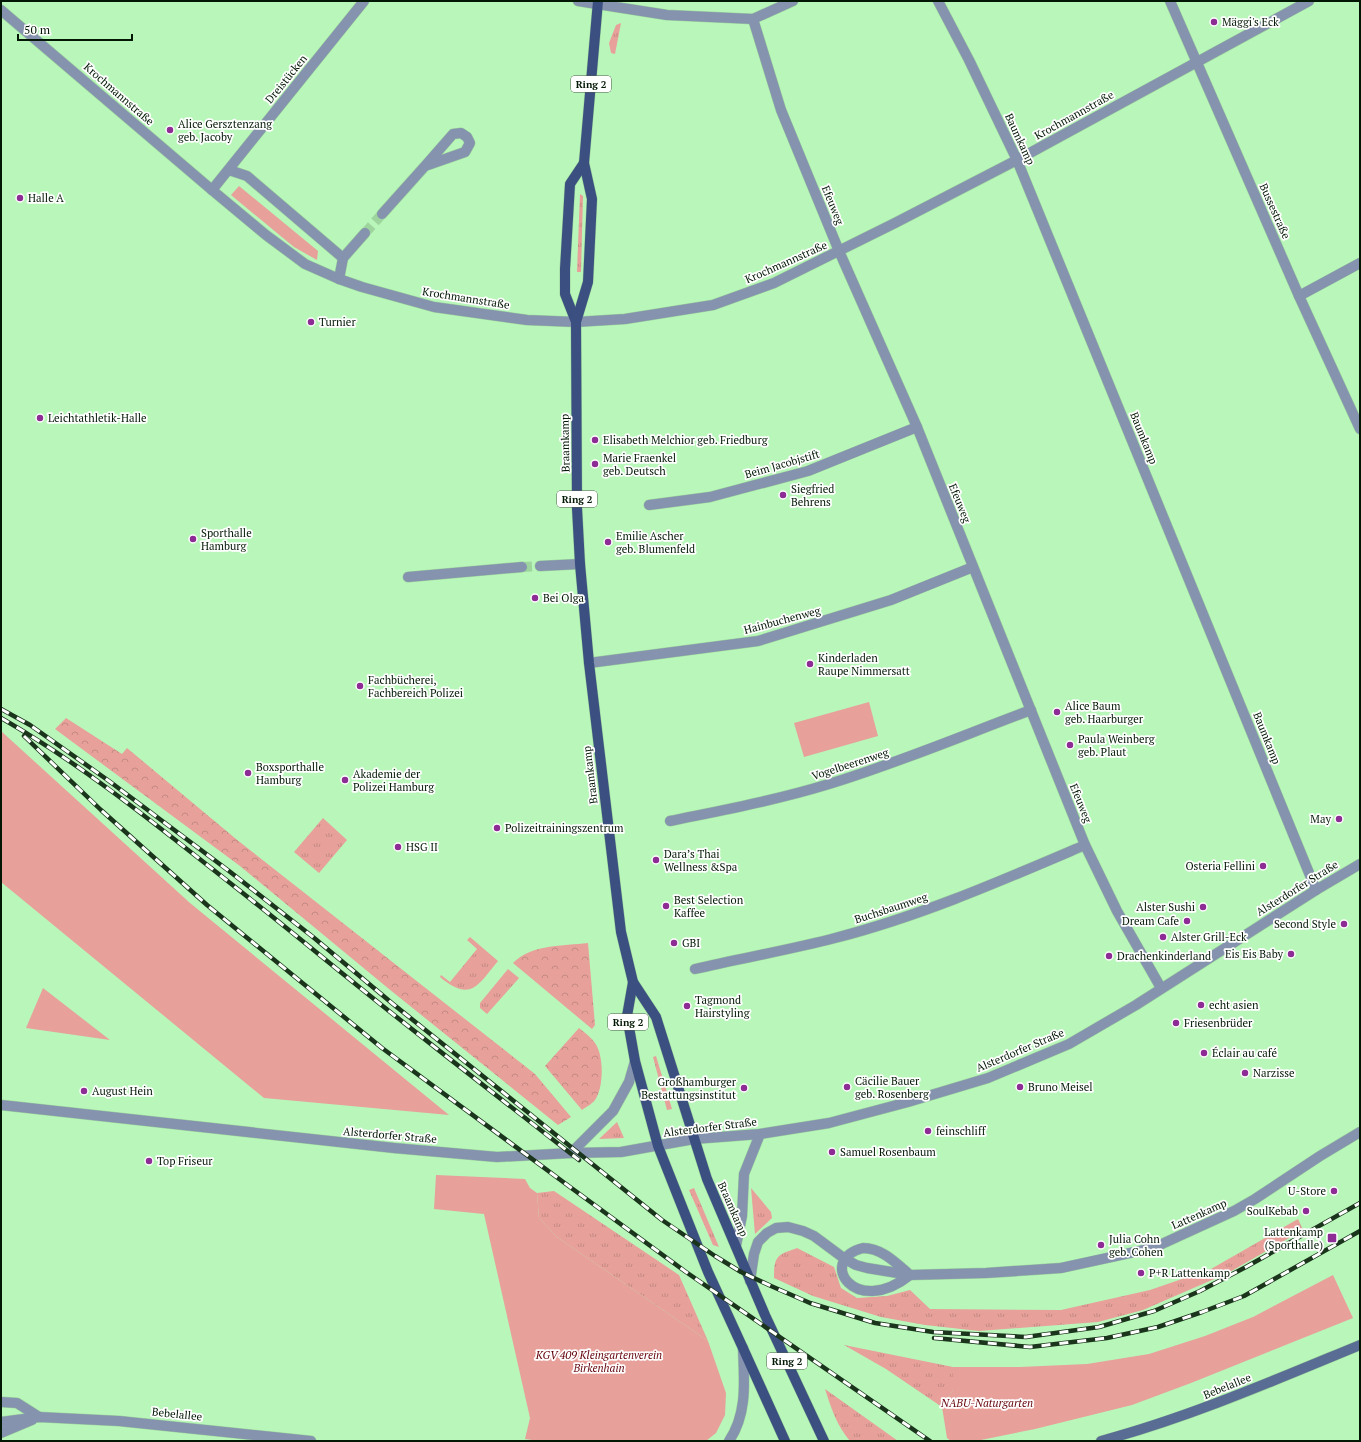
<svg xmlns="http://www.w3.org/2000/svg" width="1361" height="1442" viewBox="0 0 1361 1442" font-family="'PT Serif',serif">
	<style>
		.grass { fill: url(#grass-tufts) }
		.forest { fill: url(#forest-crowns) }
		.green { fill: #e7a09a }
		.lines { fill: none; stroke-linecap: round; stroke-linejoin: round }
		.minor-tunnel { stroke: #9ed59f; stroke-width: 10; stroke-dasharray: 10 5; stroke-linecap: butt }
		.minor-casing { stroke: #9cd29d; stroke-width: 11 }
		.tertiary-casing { stroke: #9cd29d; stroke-width: 11 }
		.secondary-casing { stroke: #9cd29d; stroke-width: 11 }
		.primary-casing { stroke: #9cd29d; stroke-width: 11 }
		.minor { stroke: #8693af; stroke-width: 10 }
		.tertiary { stroke: #8693af; stroke-width: 10 }
		.secondary { stroke: #596c94; stroke-width: 10 }
		.primary { stroke: #3b5080; stroke-width: 10 }
		.rail-casing { stroke: #1a351c; stroke-width: 4.5 }
		.rail { stroke: #fff; stroke-width: 3; stroke-dasharray: 9; stroke-linecap: butt }
		.poi-dot { fill: #8d2c94; stroke: #fff; stroke-width: 1.5 }
		.labels { text-anchor: middle; stroke-width: 3.5; stroke-linejoin: round; paint-order: stroke }
		.shield { fill: #fff; stroke: #4e5d4f; stroke-width: 1 }
		.shield-label { font-size: 10px; font-weight: bold; fill: #021804 }
		.poi-label { font-size: 11px; fill: #021804; stroke: #fff; text-anchor: start }
		.street-label { font-size: 11px; fill: #021804; stroke: #fff }
		.park-label { font-size: 11px; font-style: italic; fill: #630009; stroke: #fff }
	</style>
	<defs>
		<pattern id="grass-tufts" width="24" height="20" patternUnits="userSpaceOnUse"><rect width="24" height="20" fill="#e7a09a"/><path d="M3 7l-1-3M5 7V3M7 7l1-3M15 17l-1-3M17 17v-4M19 17l1-3" fill="none" stroke="#c48983"/></pattern>
		<pattern id="forest-crowns" width="20" height="18" patternUnits="userSpaceOnUse"><rect width="20" height="18" fill="#e7a09a"/><path d="M2 6a3 3 0 1 1 6 0M12 15a3 3 0 1 1 6 0" fill="none" stroke="#c48983"/></pattern>
	</defs>
	<rect width="100%" height="100%" fill="#b9f6ba"/>
	<!-- grass -->
	<g class="grass">
		<path d="M621 23 615 54 611 53 609 43 616 25Z"/>
		<path d="M580 194 583 196 581 272H577Z"/>
		<path d="M323 818 347 840 319 873 294 852Z"/>
		<path d="M470 937 498 961C478 985 471 1003 440 977L441 975 450 982 477 949 467 940Z"/>
		<path d="M508 969 519 978 487 1014 480 1008V1003Z"/>
		<path d="M656 1056 672 1109 667 1110 653 1057Z"/>
		<path d="M617 1122 624 1138 599 1139Z"/>
		<path d="M694 1188 719 1247 713 1245 689 1190Z"/>
		<path d="M751 1188 771 1212 772 1218 755 1234Z"/>
		<path d="M554 1191 679 1275 708 1341 557 1237 539 1218 537 1193Z"/>
		<path d="M1298 1219 1303 1230 1228 1273 1143 1310 1098 1322 979 1331 925 1325 881 1317 813 1296 774 1278C774 1256 777 1255 797 1248L834 1267 841 1288 857 1298 887 1296 910 1290 930 1309 1061 1310 1150 1290 1211 1269Z"/>
		<path d="M844 1345 953 1367V1390L942 1407 886 1369Z"/>
		<path d="M825 1389 898 1441H850C837 1426 831 1408 825 1389Z"/>
	</g>
	<!-- forest -->
	<g class="forest">
		<path d="M66 718 122 754 127 748 236 839 535 1074 571 1117 558 1125 389 989 240 866 55 729Z"/>
		<path d="M588 943 595 1025 592 1029 513 963C532 944 563 946 588 943Z"/>
		<path d="M579 1028C584 1032 591 1037 595 1043 604 1055 604 1088 595 1100 592 1104 586 1107 582 1110L545 1066Z"/>
	</g>
	<!-- green -->
	<g class="green">
		<path d="M239 186 318 251 317 260 294 247 231 195Z"/>
		<path d="M869 702 878 736 804 757 794 723Z"/>
		<path d="M1 731 190 903 449 1115 264 1098 1 882Z"/>
		<path d="M43 988 110 1040 26 1028Z"/>
		<path d="M436 1175 525 1179 530 1188 537 1193 539 1218 557 1237 708 1341 726 1393 725 1415 716 1433 706 1441H539L525 1439 530 1418 484 1214 434 1209Z"/>
		<path d="M1333 1275 1353 1318 1191 1383 1132 1405 1035 1429 976 1441H951L947 1438 942 1407 953 1390V1367H1020L1087 1364 1149 1354 1205 1336 1253 1317Z"/>
	</g>
	<g class="lines">
		<!-- minor-tunnel -->
		<g class="minor-tunnel">
			<path d="M365 233 382 214"/>
			<path d="M522 567 540 566"/>
		</g>
		<!-- minor casing -->
		<g class="minor-casing">
			<g id="minor">
				<path d="M578 1 667 15 753 19 793 1"/>
				<path d="M938 1 969 60 1017 160 1316 890"/>
				<path d="M1170 1 1299 296 1360 429"/>
				<path d="M1 10 212 190 266 235 305 264 339 279 362 287 434 307 527 320 576 322 625 319 713 305 774 283 895 223 1017 160 1309 1"/>
				<path d="M753 19 781 110 839 251 917 427 1085 845 1117 911 1161 988"/>
				<path d="M229 170 247 176 343 258"/>
				<path d="M212 190 364 1"/>
				<path d="M382 214 425 166 465 152 470 143 467 137 461 133 453 134 425 166"/>
				<path d="M339 279 343 258 365 233"/>
				<path d="M1299 296 1360 263"/>
				<path d="M649 505 710 497 808 471 917 427"/>
				<path d="M540 566 580 564"/>
				<path d="M408 577 522 567"/>
				<path d="M589 663 758 641 891 600 973 567"/>
				<path d="M670 821C723 810 777 800 829 784 898 763 964 735 1031 710"/>
				<path d="M695 969C742 958 789 950 835 938 921 916 1003 880 1085 845"/>
				<path d="M863 1248C882 1248 896 1263 910 1275 855 1319 816 1260 863 1248Z"/>
				<path d="M750 1281 754 1254 758 1242 767 1233 776 1228 788 1227 803 1231 814 1236 845 1259 856 1265 867 1268 910 1275 986 1273 1061 1268 1153 1248 1234 1211 1255 1199 1320 1156 1360 1132"/>
				<path d="M1 1433 32 1420"/>
			</g>
		</g>
		<!-- tertiary casing -->
		<g class="tertiary-casing">
			<g id="tertiary">
				<path d="M1 1105 394 1148 497 1157 571 1153 621 1152 694 1139 760 1134 829 1123 908 1102 988 1078 1069 1044 1136 1005 1316 890 1360 864"/>
				<path d="M571 1153 613 1111 629 1082 635 1061"/>
				<path d="M736 1246 742 1216 744 1174 760 1134"/>
				<path d="M1 1402 17 1403 39 1417"/>
				<path d="M1 1422 39 1417 119 1421 311 1441"/>
				<path d="M729 1441C748 1413 744 1380 743 1348"/>
			</g>
		</g>
		<!-- secondary casing -->
		<g class="secondary-casing">
			<path id="secondary" d="M1101 1441C1190 1417 1275 1380 1360 1345"/>
		</g>
		<!-- primary casing -->
		<g class="primary-casing">
			<g id="primary">
				<path d="M598 1 584 163 592 199 588 282 576 322 577 508 580 564 589 663 621 932 633 982 656 1017 707 1179 765 1315 824 1441"/>
				<path d="M576 322 565 294V269L570 184 584 163"/>
				<path d="M633 982 627 1016 635 1061 658 1146 708 1272 742 1346 785 1441"/>
			</g>
		</g>
		<!-- minor -->
		<use href="#minor" class="minor"/>
		<!-- tertiary -->
		<use href="#tertiary" class="tertiary"/>
		<!-- secondary -->
		<use href="#secondary" class="secondary"/>
		<!-- primary -->
		<use href="#primary" class="primary"/>
		<!-- rail casing -->
		<g class="rail-casing">
			<g id="rail">
				<path d="M1 709 30 725 109 781 229 871 313 937 393 1004 662 1220 715 1256 741 1272 771 1286 810 1303 875 1323 933 1332 1026 1337 1099 1327 1154 1311 1200 1291 1246 1267 1360 1203"/>
				<path d="M1 718C88 768 165 832 244 894 292 932 340 972 389 1011 452 1061 515 1110 579 1160"/>
				<path d="M24 736 101 810 207 905 382 1048 570 1187 686 1272 930 1441"/>
				<path d="M934 1338 1030 1347 1107 1338 1158 1327 1202 1312 1244 1296 1360 1231"/>
			</g>
		</g>
		<!-- rail -->
		<use href="#rail" class="rail"/>
	</g>
	<!-- markers -->
	<g class="poi-dot">
		<circle cx="1214" cy="22" r="4"/>
		<circle cx="170" cy="130" r="4"/>
		<circle cx="20" cy="198" r="4"/>
		<circle cx="311" cy="322" r="4"/>
		<circle cx="40" cy="418" r="4"/>
		<circle cx="595" cy="440" r="4"/>
		<circle cx="595" cy="464" r="4"/>
		<circle cx="783" cy="495" r="4"/>
		<circle cx="193" cy="539" r="4"/>
		<circle cx="608" cy="542" r="4"/>
		<circle cx="535" cy="598" r="4"/>
		<circle cx="810" cy="664" r="4"/>
		<circle cx="360" cy="686" r="4"/>
		<circle cx="1057" cy="712" r="4"/>
		<circle cx="1070" cy="745" r="4"/>
		<circle cx="248" cy="773" r="4"/>
		<circle cx="345" cy="780" r="4"/>
		<circle cx="1339" cy="819" r="4"/>
		<circle cx="497" cy="828" r="4"/>
		<circle cx="398" cy="847" r="4"/>
		<circle cx="656" cy="860" r="4"/>
		<circle cx="1263" cy="866" r="4"/>
		<circle cx="666" cy="906" r="4"/>
		<circle cx="1203" cy="907" r="4"/>
		<circle cx="1187" cy="921" r="4"/>
		<circle cx="1344" cy="924" r="4"/>
		<circle cx="1163" cy="937" r="4"/>
		<circle cx="674" cy="943" r="4"/>
		<circle cx="1291" cy="954" r="4"/>
		<circle cx="1109" cy="956" r="4"/>
		<circle cx="1201" cy="1005" r="4"/>
		<circle cx="687" cy="1006" r="4"/>
		<circle cx="1176" cy="1023" r="4"/>
		<circle cx="1204" cy="1053" r="4"/>
		<circle cx="1245" cy="1073" r="4"/>
		<circle cx="847" cy="1087" r="4"/>
		<circle cx="1020" cy="1087" r="4"/>
		<circle cx="744" cy="1088" r="4"/>
		<circle cx="84" cy="1091" r="4"/>
		<circle cx="928" cy="1131" r="4"/>
		<circle cx="832" cy="1152" r="4"/>
		<circle cx="149" cy="1161" r="4"/>
		<circle cx="1334" cy="1191" r="4"/>
		<circle cx="1306" cy="1211" r="4"/>
		<rect x="1327" y="1233" width="10" height="10" rx="2"/>
		<circle cx="1101" cy="1245" r="4"/>
		<circle cx="1141" cy="1273" r="4"/>
	</g>
	<g class="labels">
		<!-- shield labels -->
		<g class="shield">
			<rect x="571" y="76" width="40" height="16" rx="3"/>
			<rect x="557" y="491" width="40" height="16" rx="3"/>
			<rect x="608" y="1014" width="40" height="16" rx="3"/>
			<rect x="767" y="1353" width="40" height="16" rx="3"/>
		</g>
		<g class="shield-label">
			<text x="591" y="88">Ring 2</text>
			<text x="577" y="503">Ring 2</text>
			<text x="628" y="1026">Ring 2</text>
			<text x="787" y="1365">Ring 2</text>
		</g>
		<!-- poi labels -->
		<g class="poi-label">
			<text x="1222" y="26">Mäggi's Eck</text>
			<text x="178" y="128">Alice Gersztenzang<tspan x="178" dy="13">geb. Jacoby</tspan></text>
			<text x="28" y="202">Halle A</text>
			<text x="319" y="326">Turnier</text>
			<text x="48" y="422">Leichtathletik-Halle</text>
			<text x="603" y="444">Elisabeth Melchior geb. Friedburg</text>
			<text x="603" y="462">Marie Fraenkel<tspan x="603" dy="13">geb. Deutsch</tspan></text>
			<text x="791" y="493">Siegfried<tspan x="791" dy="13">Behrens</tspan></text>
			<text x="201" y="537">Sporthalle<tspan x="201" dy="13">Hamburg</tspan></text>
			<text x="616" y="540">Emilie Ascher<tspan x="616" dy="13">geb. Blumenfeld</tspan></text>
			<text x="543" y="602">Bei Olga</text>
			<text x="818" y="662">Kinderladen<tspan x="818" dy="13">Raupe Nimmersatt</tspan></text>
			<text x="368" y="684">Fachbücherei,<tspan x="368" dy="13">Fachbereich Polizei</tspan></text>
			<text x="1065" y="710">Alice Baum<tspan x="1065" dy="13">geb. Haarburger</tspan></text>
			<text x="1078" y="743">Paula Weinberg<tspan x="1078" dy="13">geb. Plaut</tspan></text>
			<text x="256" y="771">Boxsporthalle<tspan x="256" dy="13">Hamburg</tspan></text>
			<text x="353" y="778">Akademie der<tspan x="353" dy="13">Polizei Hamburg</tspan></text>
			<text x="1331" y="823" text-anchor="end">May</text>
			<text x="505" y="832">Polizeitrainingszentrum</text>
			<text x="406" y="851">HSG II</text>
			<text x="664" y="858">Dara’s Thai<tspan x="664" dy="13">Wellness &amp;Spa</tspan></text>
			<text x="1255" y="870" text-anchor="end">Osteria Fellini</text>
			<text x="674" y="904">Best Selection<tspan x="674" dy="13">Kaffee</tspan></text>
			<text x="1195" y="911" text-anchor="end">Alster Sushi</text>
			<text x="1179" y="925" text-anchor="end">Dream Cafe</text>
			<text x="1336" y="928" text-anchor="end">Second Style</text>
			<text x="1171" y="941">Alster Grill-Eck</text>
			<text x="682" y="947">GBI</text>
			<text x="1283" y="958" text-anchor="end">Eis Eis Baby</text>
			<text x="1117" y="960">Drachenkinderland</text>
			<text x="695" y="1004">Tagmond<tspan x="695" dy="13">Hairstyling</tspan></text>
			<text x="1209" y="1009">echt asien</text>
			<text x="1184" y="1027">Friesenbrüder</text>
			<text x="1212" y="1057">Éclair au café</text>
			<text x="1253" y="1077">Narzisse</text>
			<text x="855" y="1085">Cäcilie Bauer<tspan x="855" dy="13">geb. Rosenberg</tspan></text>
			<text x="736" y="1086" text-anchor="end">Großhamburger<tspan x="736" dy="13">Bestattungsinstitut</tspan></text>
			<text x="1028" y="1091">Bruno Meisel</text>
			<text x="92" y="1095">August Hein</text>
			<text x="936" y="1135">feinschliff</text>
			<text x="840" y="1156">Samuel Rosenbaum</text>
			<text x="157" y="1165">Top Friseur</text>
			<text x="1326" y="1195" text-anchor="end">U-Store</text>
			<text x="1298" y="1215" text-anchor="end">SoulKebab</text>
			<text x="1323" y="1236" text-anchor="end">Lattenkamp<tspan x="1323" dy="13">(Sporthalle)</tspan></text>
			<text x="1109" y="1243">Julia Cohn<tspan x="1109" dy="13">geb. Cohen</tspan></text>
			<text x="1149" y="1277">P+R Lattenkamp</text>
		</g>
		<!-- street labels -->
		<g class="street-label">
			<text transform="translate(286 79) rotate(-51)" y="4">Dreistücken</text>
			<text transform="translate(119 94) rotate(41)" y="4">Krochmannstraße</text>
			<text transform="translate(1074 115) rotate(-29)" y="4">Krochmannstraße</text>
			<text transform="translate(1020 139) rotate(65)" y="4">Baumkamp</text>
			<text transform="translate(833 205) rotate(68)" y="4">Efeuweg</text>
			<text transform="translate(1275 211) rotate(66)" y="4">Bussestraße</text>
			<text transform="translate(786 262) rotate(-24)" y="4">Krochmannstraße</text>
			<text transform="translate(466 298) rotate(9)" y="4">Krochmannstraße</text>
			<text transform="translate(1144 438) rotate(68)" y="4">Baumkamp</text>
			<text transform="translate(565 443) rotate(-91)" y="4">Braamkamp</text>
			<text transform="translate(782 464) rotate(-16)" y="4">Beim Jacobjstift</text>
			<text transform="translate(960 503) rotate(68)" y="4">Efeuweg</text>
			<text transform="translate(782 620) rotate(-15)" y="4">Hainbuchenweg</text>
			<text transform="translate(1267 738) rotate(68)" y="4">Baumkamp</text>
			<text transform="translate(850 764) rotate(-18)" y="4">Vogelbeerenweg</text>
			<text transform="translate(590 775) rotate(-97)" y="4">Braamkamp</text>
			<text transform="translate(1081 803) rotate(68)" y="4">Efeuweg</text>
			<text transform="translate(1297 888) rotate(-32)" y="4">Alsterdorfer Straße</text>
			<text transform="translate(891 908) rotate(-18)" y="4">Buchsbaumweg</text>
			<text transform="translate(1020 1050) rotate(-23)" y="4">Alsterdorfer Straße</text>
			<text transform="translate(710 1127) rotate(-7)" y="4">Alsterdorfer Straße</text>
			<text transform="translate(390 1135) rotate(5)" y="4">Alsterdorfer Straße</text>
			<text transform="translate(733 1209) rotate(66)" y="4">Braamkamp</text>
			<text transform="translate(1199 1214) rotate(-24)" y="4">Lattenkamp</text>
			<text transform="translate(1227 1386) rotate(-22)" y="4">Bebelallee</text>
			<text transform="translate(177 1414) rotate(6)" y="4">Bebelallee</text>
		</g>
		<!-- park labels -->
		<g class="park-label">
			<text x="599" y="1359">KGV 409 Kleingartenverein<tspan x="599" dy="13">Birkenhain</tspan></text>
			<text x="987" y="1407">NABU-Naturgarten</text>
		</g>
	</g>
	<!-- border -->
	<rect width="1361" height="1442" fill="none" stroke="#021804" stroke-width="4"/>
	<!-- scale -->
	<path d="M18 34v6h114v-6" fill="none" stroke="#021804" stroke-width="2"/>
	<text x="24" y="34" font-size="12" fill="#021804" stroke="#ffffff" stroke-width="3" paint-order="stroke">50 m</text>
</svg>
